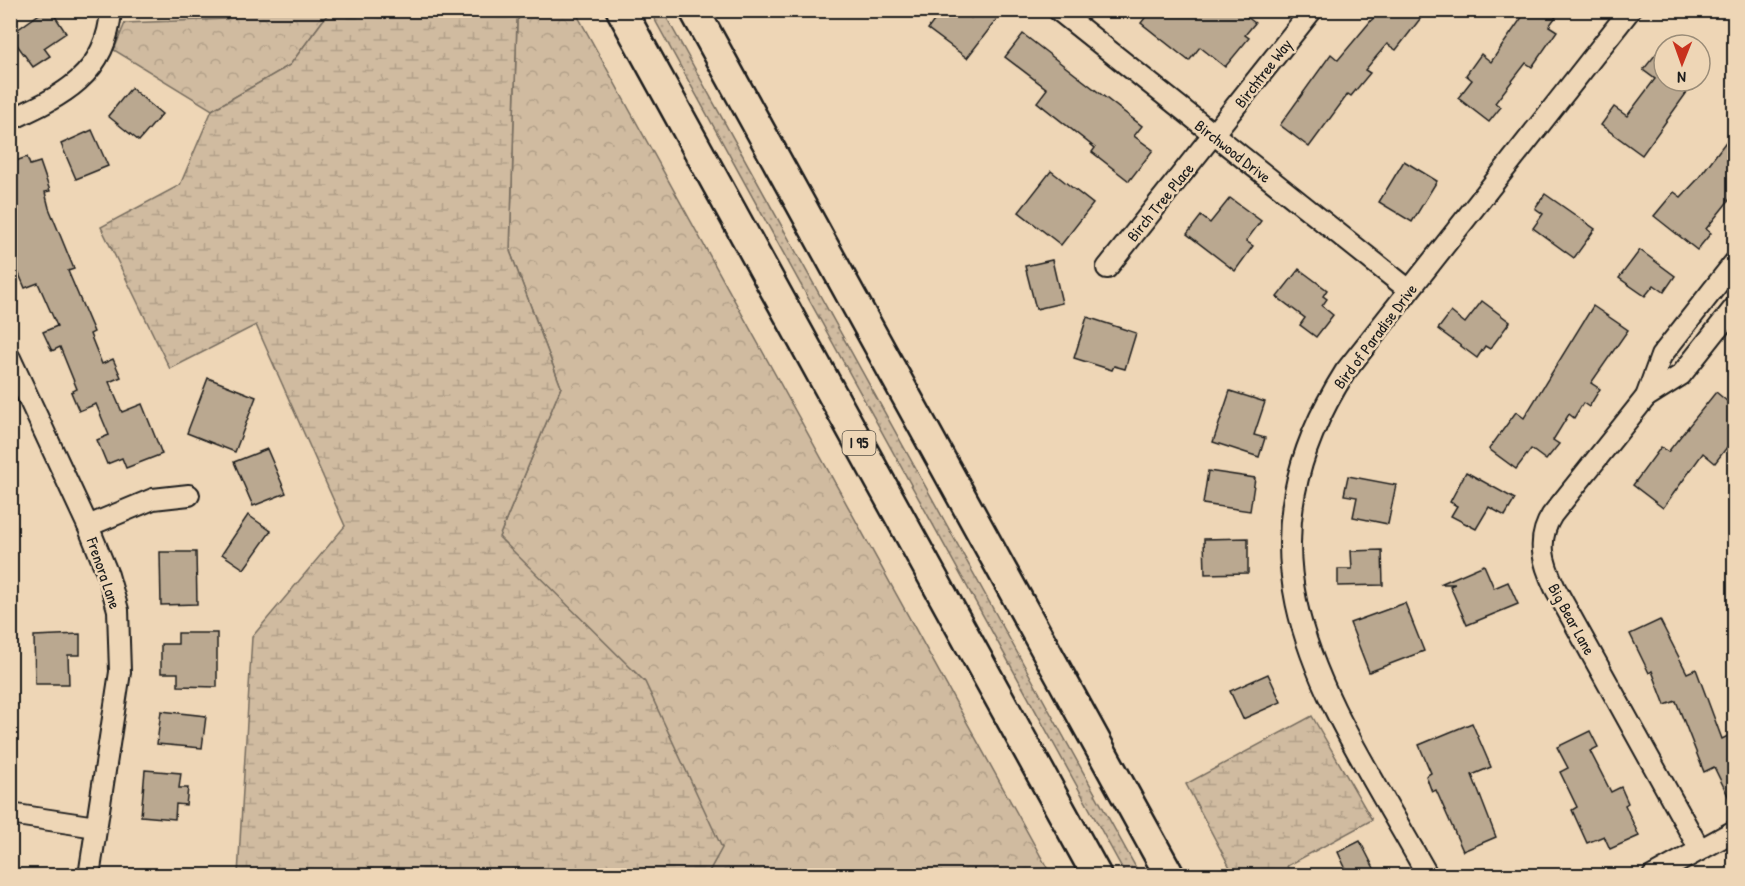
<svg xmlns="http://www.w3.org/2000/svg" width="1745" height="886" viewBox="0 0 1745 886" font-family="'Patrick Hand',sans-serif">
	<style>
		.green { fill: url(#green-dots); stroke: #766c5e; stroke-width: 1.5 }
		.forest { fill: url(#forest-crowns); stroke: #766c5e; stroke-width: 1.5 }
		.wetland { fill: url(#wetland-marsh); stroke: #766c5e; stroke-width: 1.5 }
		.building { fill: #baa890; stroke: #1c1c1c; stroke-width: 1.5 }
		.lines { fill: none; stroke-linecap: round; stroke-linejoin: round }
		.minor-casing { stroke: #1c1c1c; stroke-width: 24 }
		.highway-casing { stroke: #1c1c1c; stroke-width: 33 }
		.minor { stroke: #eed6b6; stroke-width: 20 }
		.highway { stroke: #eed6b6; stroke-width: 28 }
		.labels { text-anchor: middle; stroke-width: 5; stroke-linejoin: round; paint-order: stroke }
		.shield { fill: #eed6b6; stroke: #5b544a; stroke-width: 1.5 }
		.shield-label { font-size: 15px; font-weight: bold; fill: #1c1c1c }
		.street-label { font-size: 16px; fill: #1c1c1c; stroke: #eed6b6 }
	</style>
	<defs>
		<pattern id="green-dots" width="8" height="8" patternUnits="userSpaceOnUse" patternTransform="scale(1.5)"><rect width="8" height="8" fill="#d0bba0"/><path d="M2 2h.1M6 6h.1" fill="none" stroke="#b2a089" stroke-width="1.8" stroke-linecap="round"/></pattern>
		<pattern id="forest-crowns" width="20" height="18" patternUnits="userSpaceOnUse" patternTransform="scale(1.5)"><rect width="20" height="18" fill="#d0bba0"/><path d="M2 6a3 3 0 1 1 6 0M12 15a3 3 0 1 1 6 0" fill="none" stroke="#b2a089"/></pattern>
		<pattern id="wetland-marsh" width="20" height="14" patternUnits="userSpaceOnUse" patternTransform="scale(1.5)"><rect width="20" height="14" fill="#d0bba0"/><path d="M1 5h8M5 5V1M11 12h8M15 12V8" fill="none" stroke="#b2a089"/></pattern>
	</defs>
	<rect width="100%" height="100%" fill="#eed6b6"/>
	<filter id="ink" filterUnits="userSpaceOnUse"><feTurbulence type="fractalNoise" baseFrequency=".0167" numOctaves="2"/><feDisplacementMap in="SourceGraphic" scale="12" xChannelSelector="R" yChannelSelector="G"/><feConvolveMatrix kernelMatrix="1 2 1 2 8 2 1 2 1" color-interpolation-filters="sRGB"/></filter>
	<g filter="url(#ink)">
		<!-- green -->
		<path class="green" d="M650 11H663L1140 875H1126Z"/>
		<!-- forest -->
		<g class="forest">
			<path d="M227 11H330L290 65 212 110 114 50 125 23 227 19Z"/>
			<path d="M526 11H575L1051 875H707L722 847 499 537 561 387 510 251 517 20Z"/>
		</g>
		<!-- wetland -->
		<g class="wetland">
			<path d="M330 11H526L517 20 510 251 561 387 499 537 645 682 722 848 707 875H238L252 637 345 526 256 325 170 369 101 227 180 185 212 110 290 65Z"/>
			<path d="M1312 716 1372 820 1287 866 1292 875H1234L1186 784Z"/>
		</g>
		<!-- building -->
		<g class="building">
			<path d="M45 10H51L66 33 44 48 50 56 33 67 10 35Z"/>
			<path d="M942 10H961L971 18 977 10H985L997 19 967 58 928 29Z"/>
			<path d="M1151 10H1238L1255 23 1245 35 1249 38 1225 67 1200 47 1189 61 1141 23Z"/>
			<path d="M1380 10H1427L1396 50 1387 44 1365 70 1370 73 1351 96 1348 94 1309 147 1280 125 1331 54 1338 60Z"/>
			<path d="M1527 10H1561L1549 26 1557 31 1532 67 1526 63 1495 103 1501 107 1489 122 1458 98 1472 80 1466 75 1481 54 1491 62Z"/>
			<path d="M1023 34 1142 126 1134 136 1153 150 1129 181 1092 152 1095 148 1037 102 1047 89 1005 57Z"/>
			<path d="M1664 44V81H1695L1642 155 1601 125 1614 107 1627 116 1655 79 1643 70Z"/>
			<path d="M131 88 162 114 139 141 108 116Z"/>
			<path d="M92 130 108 166 76 179 61 144Z"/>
			<path d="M1734 131V194L1706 229 1711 233 1697 250 1654 216 1674 192 1681 197 1697 180Z"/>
			<path d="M27 157 30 165 40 162 50 191 45 192 49 208 74 269 68 271 94 332 90 334 102 364 113 359 121 377 109 382 122 412 142 404 162 454 126 468 122 458 107 464 97 440 109 435 96 404 79 411 71 392 77 389 60 347 52 351 43 332 57 326 38 283 25 288 10 253V163Z"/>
			<path d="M1404 161 1437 181 1412 222 1379 202Z"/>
			<path d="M1051 171 1093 204 1061 245 1019 212Z"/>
			<path d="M1545 194 1595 229 1574 258 1533 228 1543 214 1535 208Z"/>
			<path d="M1230 198 1261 221 1246 241 1253 246 1235 271 1187 234 1201 216 1210 223Z"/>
			<path d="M1640 250 1675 276 1664 292 1654 285 1645 296 1619 278Z"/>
			<path d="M1052 260 1062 303 1036 309 1025 266Z"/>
			<path d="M1299 269 1327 290 1323 296 1327 299 1322 306 1333 315 1316 337 1300 325 1305 318 1277 297Z"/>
			<path d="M1482 301 1510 322 1490 349 1485 346 1477 358 1438 329 1451 312 1465 323Z"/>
			<path d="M1593 306 1628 330 1591 383 1600 389 1589 407 1583 403 1574 418 1569 414 1553 440 1559 444 1546 460 1531 449 1516 469 1489 449 1516 412 1524 418Z"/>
			<path d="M1087 317 1136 333 1125 369 1114 366 1112 370 1074 358Z"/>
			<path d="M208 378 256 397 235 452 187 433Z"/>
			<path d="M1230 391 1265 402 1254 435 1265 438 1259 457 1213 442Z"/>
			<path d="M1716 392 1734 407V438L1715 463 1703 453 1663 508 1633 485 1661 447 1668 452Z"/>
			<path d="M267 449 286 493 253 506 234 462Z"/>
			<path d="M1208 471 1255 478 1250 511 1203 504Z"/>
			<path d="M1466 472 1515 499 1505 516 1489 507 1476 529 1451 516 1457 506 1450 502Z"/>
			<path d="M1348 476 1396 485 1388 524 1353 517 1357 497 1344 495Z"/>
			<path d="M248 515 271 531 244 569 222 554Z"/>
			<path d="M1248 538V573L1205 574 1204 539Z"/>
			<path d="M1382 550 1383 585 1338 586V569H1352L1351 551Z"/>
			<path d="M160 552H196L197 604 161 605Z"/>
			<path d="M1484 565 1494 588 1508 582 1518 604 1467 625 1450 586 1455 584H1440Z"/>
			<path d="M1405 603 1424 651 1369 672 1350 623Z"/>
			<path d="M1660 620 1687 673 1696 669 1722 739 1734 733V808L1714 767 1704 772 1676 701 1665 705 1652 671 1649 673 1630 634Z"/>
			<path d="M178 633H217V687L178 686V673H161V644H178Z"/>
			<path d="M80 634V655H68L69 684H35L34 636Z"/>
			<path d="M1268 674 1281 702 1243 719 1230 691Z"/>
			<path d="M161 711 206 716 202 748 157 744Z"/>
			<path d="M1472 723 1491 767 1472 775 1496 837 1463 851 1436 790 1432 792 1426 776 1431 773 1419 745Z"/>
			<path d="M1590 731 1598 747 1590 751 1611 792 1621 787 1628 803 1625 805 1639 836 1610 849 1604 836 1587 843 1572 810 1577 807 1560 772 1568 768 1557 747Z"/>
			<path d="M145 770 181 773 179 788H188L186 805 176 804 175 819 141 816Z"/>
			<path d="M1360 841 1378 876H1349L1338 852Z"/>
		</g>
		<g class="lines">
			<!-- minor casing -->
			<g class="minor-casing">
				<g id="minor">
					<path d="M1058 10 1409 290"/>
					<path d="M10 120C62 96 107 75 111 10"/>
					<path d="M1107 268 1312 10"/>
					<path d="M10 358 88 526 108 575 118 610 120 672 89 876"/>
					<path d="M1646 397 1681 375 1734 308"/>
					<path d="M88 526 153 499 189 495"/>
					<path d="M10 814 96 827"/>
					<path d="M1700 850 1555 588C1543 563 1536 540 1552 515L1646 397 1661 356 1734 263"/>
					<path d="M1428 876C1332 703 1221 568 1345 372L1630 10"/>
					<path d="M1653 876 1734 831"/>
				</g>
			</g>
			<!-- highway casing -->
			<g class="highway-casing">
				<g id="highway">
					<path d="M621 10 1097 876"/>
					<path d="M694 10 1170 876"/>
				</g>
			</g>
			<!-- minor -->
			<use href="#minor" class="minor"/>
			<!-- highway -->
			<use href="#highway" class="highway"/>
		</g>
	</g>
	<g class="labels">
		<!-- shield labels -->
		<rect class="shield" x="842.5" y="431" width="33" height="24" rx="4.5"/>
		<g class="shield-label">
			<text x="859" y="448">I 95</text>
		</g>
		<!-- street labels -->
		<g class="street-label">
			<text transform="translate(1263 73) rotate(-52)" y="6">Birchtree Way</text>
			<text transform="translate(1233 151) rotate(38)" y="6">Birchwood Drive</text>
			<text transform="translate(1160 202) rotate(-51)" y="6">Birch Tree Place</text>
			<text transform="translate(1375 336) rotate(-53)" y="6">Bird of Paradise Drive</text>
			<text transform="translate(104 573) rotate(71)" y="6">Frenora Lane</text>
			<text transform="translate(1572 619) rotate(61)" y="6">Big Bear Lane</text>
		</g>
	</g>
	<!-- margin -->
	<rect width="1745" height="886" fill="none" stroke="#eed6b6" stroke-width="36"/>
	<rect x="18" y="18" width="1709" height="850" fill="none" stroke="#1c1c1c" stroke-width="2" filter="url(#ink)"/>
	<!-- north arrow -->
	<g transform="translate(1682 63) rotate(181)"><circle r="28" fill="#eed6b6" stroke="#9a8c78" stroke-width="1.5"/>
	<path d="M0-4.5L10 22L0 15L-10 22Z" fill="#c8321e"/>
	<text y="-9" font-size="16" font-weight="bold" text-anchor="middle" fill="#1c1c1c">N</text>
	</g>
</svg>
